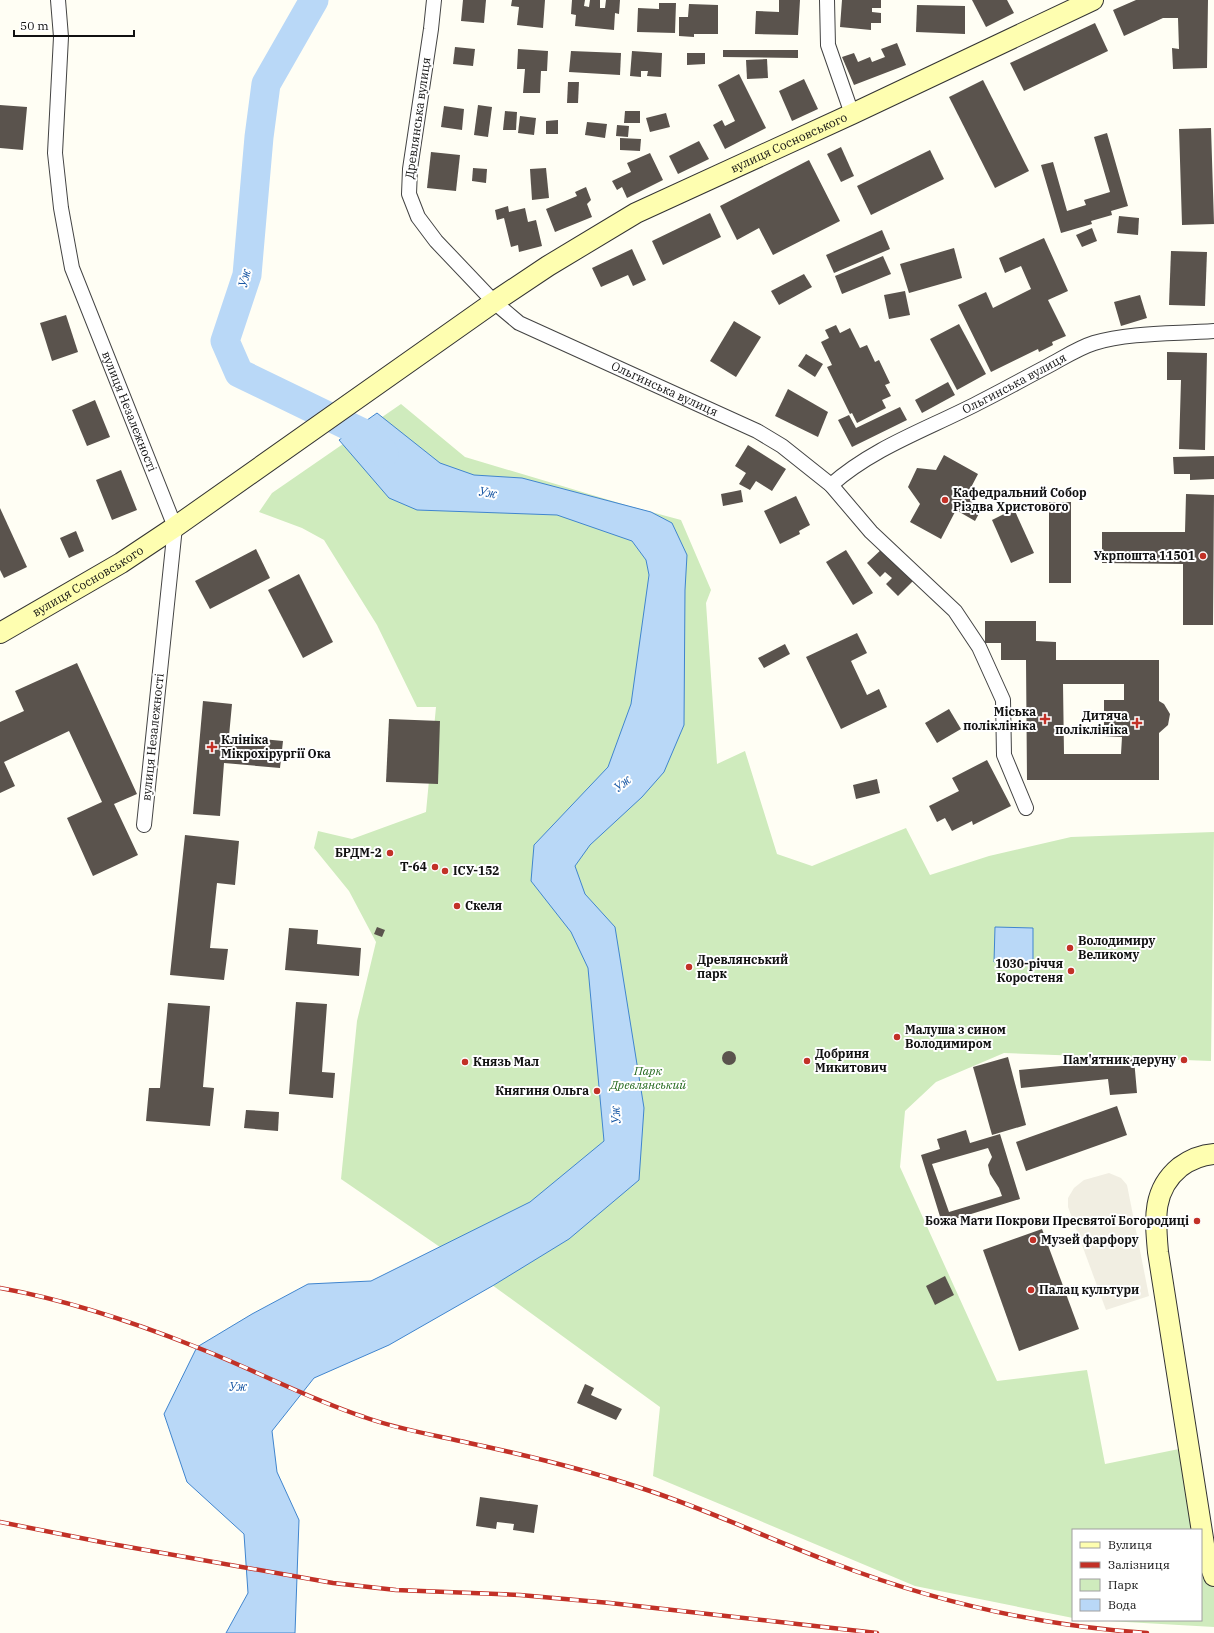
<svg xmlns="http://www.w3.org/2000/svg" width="1214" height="1633" viewBox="0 0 1214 1633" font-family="'IBM Plex Serif',serif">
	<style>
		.green { fill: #cfebbd }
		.plaza { fill: #f1eee2 }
		.water { fill: #b9d8f7; stroke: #4085ce }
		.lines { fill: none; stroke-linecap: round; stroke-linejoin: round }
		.river { stroke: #b9d8f7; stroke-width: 29 }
		.building { fill: #5a534d; fill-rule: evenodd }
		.street-casing { stroke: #444; stroke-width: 16 }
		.secondary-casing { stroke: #333; stroke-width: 22 }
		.street { stroke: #fff; stroke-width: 14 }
		.secondary { stroke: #fefeb0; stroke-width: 20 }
		.rail-casing { stroke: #c23127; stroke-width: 4.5 }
		.rail { stroke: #fff; stroke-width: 3; stroke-dasharray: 9; stroke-linecap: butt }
		.poi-dot { fill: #c23127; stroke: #fff; stroke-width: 1.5 }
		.labels { text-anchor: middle; stroke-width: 4; stroke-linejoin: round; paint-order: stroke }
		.street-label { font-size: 12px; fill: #111; stroke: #fff }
		.poi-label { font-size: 12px; font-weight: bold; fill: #111; stroke: #fff; text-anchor: start }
		.park-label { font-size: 12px; font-style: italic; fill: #266a1f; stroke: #fff }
		.water-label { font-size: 13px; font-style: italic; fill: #1857a4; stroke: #fff }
	</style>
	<rect width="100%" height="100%" fill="#fffef4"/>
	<!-- green -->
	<g class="green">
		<path d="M401 404 465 457 629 506 681 520 711 590 706 603 717 764 745 751 777 854 812 866 906 828 930 875 989 856 1071 837 1214 832 1211 1061 1004 1053 936 1082 905 1111 900 1167 997 1381 1087 1370 1105 1464 1184 1448 1198 1530H1073V1618L915 1586 653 1476 660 1407 437 1245 341 1179 357 1021 376 942 349 891 314 848 318 831 352 839 426 812 436 707H417L377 625 324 540 302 528 259 512 272 493Z"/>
		<path d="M1201 1548 1204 1568 1214 1588V1627L1091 1620H1201Z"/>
	</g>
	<!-- plaza -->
	<path class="plaza" d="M1109 1173 1121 1178 1127 1185 1149 1296 1106 1310 1068 1207V1198L1074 1188 1084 1180Z"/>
	<!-- water -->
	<g class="water">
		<path d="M377 413 440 463 474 475 522 478 651 512 672 523 687 555 685 590 684 725 664 772 642 797 590 845 575 866 585 894 615 927 644 1108 639 1180 569 1239 494 1285 389 1345 314 1378 272 1431 277 1472 299 1520 295 1633H226L248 1593 244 1534 187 1482 164 1414 197 1347 252 1314 308 1284 371 1281 530 1202 604 1141 588 968 571 932 531 881 534 845 608 767 631 704 649 575 646 560 632 541 557 515 417 510 389 498 339 440Z"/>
		<path d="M995 927 1033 928V962H994Z"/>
	</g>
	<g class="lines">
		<!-- river -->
		<path class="river" d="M314 0 266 84 259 137 247 275 225 341 239 373 363 433 384 453"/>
	</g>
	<!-- building -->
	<g class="building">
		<path d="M463 0H486L484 23 461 21Z"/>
		<path d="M512 0H545L543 28 517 25 519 7 511 6Z"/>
		<path d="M572 0H585L584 6 589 7 590 0H600V8H605L606 0H620L619 14 615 13 614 30 575 26 576 15 571 14Z"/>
		<path d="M779 0H800L798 35 755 34 756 11 779 12Z"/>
		<path d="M842 0H881V8H872V12L881 13V23H871V30L840 27Z"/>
		<path d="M972 0H1007L1014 13 986 27Z"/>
		<path d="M1136 0H1208L1207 68 1173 69 1172 48 1179 49 1178 18H1163L1124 36 1113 10Z"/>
		<path d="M659 3H676L675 33 637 32 638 8 659 9Z"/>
		<path d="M689 4 718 5V34H694V37L679 36V17H688Z"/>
		<path d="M917 5 965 6V34L916 32Z"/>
		<path d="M1095 23 1108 51 1024 91 1010 63Z"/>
		<path d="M897 43 906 65 854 85 842 57 854 53 858 62 870 57 872 62 885 57 881 49Z"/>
		<path d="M455 47 475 49 473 66 453 64Z"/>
		<path d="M518 49 548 51 547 71H541L540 93H523L525 69H517Z"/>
		<path d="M723 50H798V58L723 57Z"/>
		<path d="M571 51 621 53 620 75 569 72Z"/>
		<path d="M632 51 662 53 661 77 647 76 648 71H641V77L630 76Z"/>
		<path d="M687 53H705V64L687 65Z"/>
		<path d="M767 59 768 78 747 79 746 60Z"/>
		<path d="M739 74 766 128 725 149 713 125 722 120 725 126 735 121 718 85Z"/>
		<path d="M804 79 818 109 792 121 779 91Z"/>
		<path d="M983 80 1029 171 995 188 949 97Z"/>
		<path d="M568 82H579L578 103H567Z"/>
		<path d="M0 105 27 107 23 150 0 148Z"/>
		<path d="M478 105 492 107 488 137 474 135Z"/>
		<path d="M444 106 464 109 462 130 441 127Z"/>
		<path d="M505 111 517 112 516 130H503Z"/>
		<path d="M625 111H640V123H624Z"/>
		<path d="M666 113 670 127 650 132 646 118Z"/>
		<path d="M520 116 536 118 534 135 518 133Z"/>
		<path d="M558 120V134H546V121Z"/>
		<path d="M587 122 607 124 605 138 585 135Z"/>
		<path d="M617 125 629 126 628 137 616 136Z"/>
		<path d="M1211 128 1214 224 1182 225 1179 129Z"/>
		<path d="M1107 133 1128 206 1111 211 1112 215 1091 221 1092 224 1061 233 1041 165 1053 162 1067 211 1086 205 1084 200 1110 192 1094 137Z"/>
		<path d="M620 138 641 139 640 151 620 150Z"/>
		<path d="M699 141 709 159 678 174 669 156Z"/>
		<path d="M841 147 854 176 841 182 827 154Z"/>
		<path d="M930 150 944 179 871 215 857 186Z"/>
		<path d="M431 152 460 155 456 191 427 188Z"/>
		<path d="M650 153 663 180 627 198 622 187 617 190 612 181 631 172 627 163Z"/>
		<path d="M809 160 840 221 773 255 759 228 737 240 720 206Z"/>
		<path d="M473 168 487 169 486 183 472 181Z"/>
		<path d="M546 168 549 198 532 200 530 169Z"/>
		<path d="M586 187 591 200 587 204 592 217 555 232 546 209 577 196 575 192Z"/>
		<path d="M508 206 509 212 525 208 528 222 536 220 542 246 519 252 518 245 511 247 504 218 497 220 495 210Z"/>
		<path d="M710 213 721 237 663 265 652 241Z"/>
		<path d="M1119 216 1139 218 1138 235 1117 233Z"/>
		<path d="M1092 228 1097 241 1082 247 1076 235Z"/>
		<path d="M882 230 890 249 834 273 826 255Z"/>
		<path d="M1044 238 1068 291 1048 300 1066 336 1052 342 1053 345 1039 352 1038 349 991 372 958 305 986 292 993 308 1031 289 1021 266 1005 273 999 258Z"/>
		<path d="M954 248 962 278 909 293 900 264Z"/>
		<path d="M632 249 646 280 633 286 628 275 601 287 592 268Z"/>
		<path d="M1171 251 1207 252 1205 306 1169 305Z"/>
		<path d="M883 256 891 274 842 294 835 276Z"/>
		<path d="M804 274 812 287 779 305 771 291Z"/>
		<path d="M905 291 910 315 889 319 884 295Z"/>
		<path d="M1140 295 1147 318 1121 326 1114 302Z"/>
		<path d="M66 315 78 352 52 361 40 323Z"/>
		<path d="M734 321 761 337 736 377 710 361Z"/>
		<path d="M959 324 986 374 957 390 930 339Z"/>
		<path d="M836 325 840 333 850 328 860 348 867 345 875 362 879 360 890 383 885 385 891 396 882 400 886 408 857 423 852 413 850 414 827 367 832 365 821 342 829 338 825 330Z"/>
		<path d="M1167 352 1207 353 1205 450 1179 449 1181 380H1167Z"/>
		<path d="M806 354 823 364 815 377 798 366Z"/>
		<path d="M948 382 955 395 922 413 915 400Z"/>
		<path d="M788 389 828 412 818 437 775 416Z"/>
		<path d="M95 400 110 437 87 446 72 410Z"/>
		<path d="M900 407 907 420 852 447 838 420 849 415 856 428Z"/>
		<path d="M748 445 786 469 772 491 756 481 750 490 739 484 746 473 735 466Z"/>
		<path d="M944 455 978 474 966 497 983 506 975 521 956 510 941 539 910 522 920 504 908 487 917 468 936 470Z"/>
		<path d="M1214 456V479L1190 480V474H1174L1173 457Z"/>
		<path d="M121 470 137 510 112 520 96 480Z"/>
		<path d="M741 490 743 502 723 506 721 494Z"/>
		<path d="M1186 494 1214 495 1213 625H1183V564L1102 563V532H1185Z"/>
		<path d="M796 496 810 525 799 531 800 534 780 544 764 511Z"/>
		<rect x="1049" y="502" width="22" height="81"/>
		<path d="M0 508 27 567 4 578 0 570Z"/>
		<path d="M1014 509 1034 553 1011 563 992 520Z"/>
		<path d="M76 531 84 551 69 558 60 538Z"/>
		<path d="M884 547 915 579 898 596 886 584 892 578 885 572 880 577 867 563Z"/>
		<path d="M256 549 270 578 210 609 195 581Z"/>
		<path d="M846 550 873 593 853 605 826 562Z"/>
		<path d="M299 574 333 642 303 658 268 590Z"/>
		<path d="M985 621H1036V641L1056 642V660H1159V701L1164 704 1170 714 1168 725 1159 733V780H1027L1026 660H1001V643H985ZM1063 684H1124V700H1104V736L1122 737 1121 754H1064Z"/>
		<path d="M857 633 867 653 851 661 867 695 879 689 887 707 841 729 806 657Z"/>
		<path d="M785 644 790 654 764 668 758 658Z"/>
		<path d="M77 663 137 794 114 804 138 855 93 876 67 818 102 802 69 731 4 762 15 786 0 793V722L24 711 15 691Z"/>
		<path d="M203 701 232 704 229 736 283 741 280 768 224 763 220 816 193 814Z"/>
		<path d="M949 709 961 729 937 743 925 723Z"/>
		<path d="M389 719 440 721 438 784 386 782Z"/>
		<path d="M987 760 1011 806 973 825 972 821 952 831 945 818 937 822 929 806 959 791 952 778Z"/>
		<path d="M877 779 880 793 856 799 853 785Z"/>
		<path d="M185 835 239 841 235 885 217 883 210 948 228 949 224 980 170 975Z"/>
		<path d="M377 927 385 930 382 937 374 934Z"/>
		<path d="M289 928 318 930 317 944 361 948 359 976 285 970Z"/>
		<path d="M296 1002 327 1004 322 1072 335 1073 333 1098 289 1094Z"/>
		<path d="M168 1003 210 1006 203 1087 214 1088 210 1126 146 1121 149 1088H160Z"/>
		<circle cx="729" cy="1058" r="7"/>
		<path d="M1008 1057 1026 1125 992 1135 973 1067Z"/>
		<path d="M1134 1059 1137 1093 1110 1095 1108 1079 1021 1088 1019 1070Z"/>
		<path d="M1117 1106 1127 1135 1026 1171 1016 1142Z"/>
		<path d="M246 1110 279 1112 278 1131 244 1128Z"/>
		<path d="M966 1130 970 1143 1000 1134 1020 1199 942 1223 921 1155 940 1149 937 1139ZM988 1148 992 1157 988 1165 990 1174 999 1188 1002 1196 949 1212 932 1164Z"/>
		<path d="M1042 1229 1079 1329 1019 1351 983 1250Z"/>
		<path d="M945 1276 954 1295 935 1305 926 1286Z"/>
		<path d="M585 1384 594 1388 591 1395 622 1409 616 1420 577 1403Z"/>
		<path d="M480 1497 538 1505 534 1533 513 1530 514 1524 497 1522 496 1529 476 1526Z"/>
	</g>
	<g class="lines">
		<!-- street casing -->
		<g class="street-casing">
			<g id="street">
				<path id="s1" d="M58 0 61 37 55 153 61 208 72 268 175 527 144 825"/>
				<path id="s2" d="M434 0 431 29 410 169 409 194 418 217 436 241 494 302 519 323 757 431 782 446 831 485 871 532 955 611 979 647 1003 700 1004 755 1026 808"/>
				<path d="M827 0 828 45 852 114"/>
				<path id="s3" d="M831 485C874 447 928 429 978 403 1002 391 1025 378 1048 366 1063 358 1078 348 1094 343 1130 332 1176 334 1214 331"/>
			</g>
		</g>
		<!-- secondary casing -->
		<g class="secondary-casing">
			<g id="secondary">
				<path id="s4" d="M0 633 121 563 175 527 494 302 548 266 636 213 852 114 1093 0"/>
				<path d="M1214 1154C1201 1155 1191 1159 1180 1167 1152 1190 1155 1219 1158 1252L1205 1551 1214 1576"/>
			</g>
		</g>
		<!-- street -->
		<use href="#street" class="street"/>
		<!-- secondary -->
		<use href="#secondary" class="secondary"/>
		<!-- rail casing -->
		<g class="rail-casing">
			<g id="rail">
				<path d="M0 1288C67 1300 133 1322 196 1347 253 1369 306 1398 364 1417 397 1429 434 1435 469 1443 530 1456 591 1471 650 1491 713 1512 774 1541 836 1564 936 1602 1041 1626 1147 1633"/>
				<path d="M0 1522 106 1543 333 1583 396 1590 520 1595 610 1603 877 1633"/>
			</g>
		</g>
		<!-- rail -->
		<use href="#rail" class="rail"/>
	</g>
	<!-- markers -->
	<g class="poi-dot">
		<circle cx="945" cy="500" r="4"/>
		<circle cx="1203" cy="556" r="4"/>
		<path d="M1043 713h4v4h4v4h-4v4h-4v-4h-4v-4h4z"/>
		<path d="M1135 717h4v4h4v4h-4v4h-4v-4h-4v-4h4z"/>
		<path d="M210 741h4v4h4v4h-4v4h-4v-4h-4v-4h4z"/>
		<circle cx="390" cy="853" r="4"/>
		<circle cx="435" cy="867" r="4"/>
		<circle cx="445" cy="871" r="4"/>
		<circle cx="457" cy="906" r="4"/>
		<circle cx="1070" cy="948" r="4"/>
		<circle cx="689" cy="967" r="4"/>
		<circle cx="1071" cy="971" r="4"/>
		<circle cx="897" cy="1037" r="4"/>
		<circle cx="1184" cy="1060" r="4"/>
		<circle cx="807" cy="1061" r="4"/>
		<circle cx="465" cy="1062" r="4"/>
		<circle cx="597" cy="1091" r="4"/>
		<circle cx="1197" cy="1221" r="4"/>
		<circle cx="1033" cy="1240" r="4"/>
		<circle cx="1031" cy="1290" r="4"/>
	</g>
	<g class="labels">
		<!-- street labels -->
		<g class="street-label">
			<text transform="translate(418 118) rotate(-82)" y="4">Древлянська вулиця</text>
			<text dy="4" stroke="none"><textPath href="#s4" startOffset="931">вулиця Сосновського</textPath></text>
			<text dy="4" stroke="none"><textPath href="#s3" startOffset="210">Ольгинська вулиця</textPath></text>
			<text dy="4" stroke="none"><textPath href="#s2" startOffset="527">Ольгинська вулиця</textPath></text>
			<text dy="4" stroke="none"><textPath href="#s1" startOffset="424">вулиця Незалежності</textPath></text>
			<text dy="4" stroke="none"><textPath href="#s4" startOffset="102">вулиця Сосновського</textPath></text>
			<text transform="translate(153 737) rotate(-84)" y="4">вулиця Незалежності</text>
		</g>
		<!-- poi labels -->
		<g class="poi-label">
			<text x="953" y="497">Кафедральний Собор<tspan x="953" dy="14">Різдва Христового</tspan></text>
			<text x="1195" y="560" text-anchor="end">Укрпошта 11501</text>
			<text x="1036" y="716" text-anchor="end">Міська<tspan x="1036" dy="14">поліклініка</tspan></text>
			<text x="1128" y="720" text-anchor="end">Дитяча<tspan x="1128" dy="14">поліклініка</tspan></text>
			<text x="221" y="744">Клініка<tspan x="221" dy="14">Мікрохірургії Ока</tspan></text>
			<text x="382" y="857" text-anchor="end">БРДМ-2</text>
			<text x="427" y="871" text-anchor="end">Т-64</text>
			<text x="453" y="875">ІСУ-152</text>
			<text x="465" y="910">Скеля</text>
			<text x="1078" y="945">Володимиру<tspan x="1078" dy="14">Великому</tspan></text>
			<text x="697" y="964">Древлянський<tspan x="697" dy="14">парк</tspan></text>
			<text x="1063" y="968" text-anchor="end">1030-річчя<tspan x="1063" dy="14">Коростеня</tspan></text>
			<text x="905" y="1034">Малуша з сином<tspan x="905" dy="14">Володимиром</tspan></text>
			<text x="815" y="1058">Добриня<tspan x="815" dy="14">Микитович</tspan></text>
			<text x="1176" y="1064" text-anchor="end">Пам'ятник деруну</text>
			<text x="473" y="1066">Князь Мал</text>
			<text x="589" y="1095" text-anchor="end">Княгиня Ольга</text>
			<text x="1189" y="1225" text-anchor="end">Божа Мати Покрови Пресвятої Богородиці</text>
			<text x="1041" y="1244">Музей фарфору</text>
			<text x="1039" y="1294">Палац культури</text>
		</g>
		<!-- park labels -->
		<g class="park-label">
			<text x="648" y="1075">Парк<tspan x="648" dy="14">Древлянський</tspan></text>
		</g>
		<!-- water labels -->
		<g class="water-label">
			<text transform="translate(244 278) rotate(-77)" y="5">Уж</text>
			<text transform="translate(488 492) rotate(9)" y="5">Уж</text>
			<text transform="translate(622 783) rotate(-39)" y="5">Уж</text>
			<text transform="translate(615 1115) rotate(-95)" y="5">Уж</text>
			<text x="238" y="1391">Уж</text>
		</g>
	</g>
	<!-- legend -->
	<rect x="1072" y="1529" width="130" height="92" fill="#ffffff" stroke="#a0a0a0"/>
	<rect x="1080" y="1542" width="20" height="6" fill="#fefeb0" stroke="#a0a0a0"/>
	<text x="1108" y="1549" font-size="12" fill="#111111">Вулиця</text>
	<rect x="1080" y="1562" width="20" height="6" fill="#c23127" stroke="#a0a0a0"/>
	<text x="1108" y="1569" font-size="12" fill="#111111">Залізниця</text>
	<rect x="1080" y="1579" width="20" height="12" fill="#cfebbd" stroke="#a0a0a0"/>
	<text x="1108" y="1589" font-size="12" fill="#111111">Парк</text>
	<rect x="1080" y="1599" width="20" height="12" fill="#b9d8f7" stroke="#a0a0a0"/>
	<text x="1108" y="1609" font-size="12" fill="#111111">Вода</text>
	<!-- scale -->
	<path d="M14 30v6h120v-6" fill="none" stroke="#111111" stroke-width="2"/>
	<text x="20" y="30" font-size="12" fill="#111111" stroke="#ffffff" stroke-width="3" paint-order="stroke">50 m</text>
</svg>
